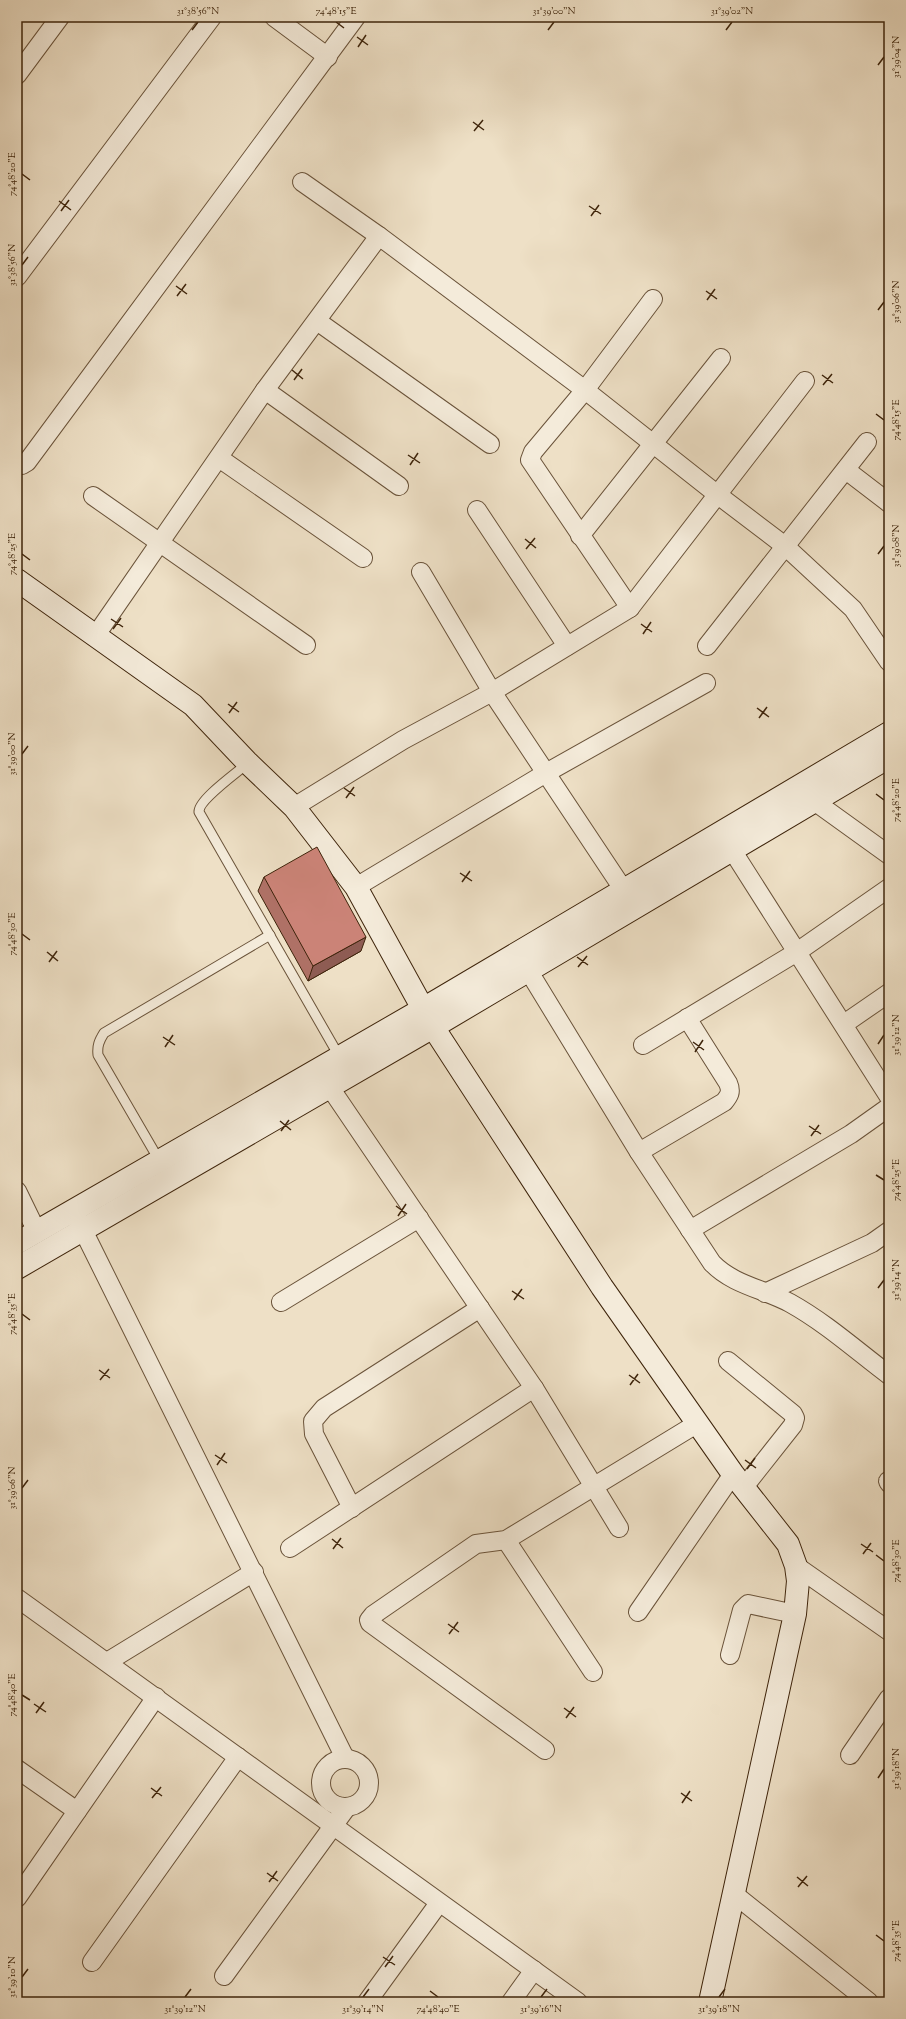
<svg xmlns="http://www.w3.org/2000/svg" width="906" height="2019" viewBox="0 0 906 2019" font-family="'Sorts Mill Goudy',serif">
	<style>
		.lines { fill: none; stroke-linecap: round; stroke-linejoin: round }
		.lane-casing { stroke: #6a533a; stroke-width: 11 }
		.street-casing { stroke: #6a533a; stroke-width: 20 }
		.secondary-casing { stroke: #3e240b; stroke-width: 24 }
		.lane { stroke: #f4ebda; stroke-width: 9 }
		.street { stroke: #f4ebda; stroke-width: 18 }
		.secondary { stroke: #f4ebda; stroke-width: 22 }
		.wall { fill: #af7166; stroke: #3e240b }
		.shaded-wall { fill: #8e5c53; stroke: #3e240b }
		.building { fill: #cb8377; stroke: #3e240b }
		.ticks { fill: none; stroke: #3e240b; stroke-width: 1.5 }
		.neatline { fill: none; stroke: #3e240b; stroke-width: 1.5 }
		.ticks-label { font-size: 10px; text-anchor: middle; fill: #3e240b }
	</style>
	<rect width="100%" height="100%" fill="#eee0c6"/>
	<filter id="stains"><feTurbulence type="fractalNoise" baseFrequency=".005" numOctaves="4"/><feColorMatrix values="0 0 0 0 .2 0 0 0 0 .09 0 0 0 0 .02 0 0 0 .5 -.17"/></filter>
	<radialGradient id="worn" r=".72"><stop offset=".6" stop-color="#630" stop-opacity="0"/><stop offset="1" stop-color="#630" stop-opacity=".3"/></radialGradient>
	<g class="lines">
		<!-- lane casing -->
		<g class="lane-casing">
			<g id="lane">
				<path d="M248 763C238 772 198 800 199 812L339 1056"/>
				<path d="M159 1160 98 1055C97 1046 99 1041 104 1033L270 935"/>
			</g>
		</g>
		<!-- street casing -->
		<g class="street-casing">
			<g id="street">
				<path d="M274 17 328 57"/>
				<path d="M17 75 60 17"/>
				<path d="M302 182 379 236"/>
				<path d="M17 277 212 17"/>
				<path d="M317 321 490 444"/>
				<path d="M265 390 399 486"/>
				<path d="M219 458 363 558"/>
				<path d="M17 465H22L27 462 356 17"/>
				<path d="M846 470 889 503"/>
				<path d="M93 496 306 645"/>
				<path d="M477 510 567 646"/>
				<path d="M580 536 721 358"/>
				<path d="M421 572 492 692 623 889"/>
				<path d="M630 608 530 460 533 452 585 390 653 299"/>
				<path d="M96 635 265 390 379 236 585 390 718 495 785 546 853 609 889 662"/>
				<path d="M707 646 867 442"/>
				<path d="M814 801 889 855"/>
				<path d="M294 807 403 740 492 692 630 608 805 381"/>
				<path d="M732 850 889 1097"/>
				<path d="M356 887 546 773 706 683"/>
				<path d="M528 970 639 1152 712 1263C733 1285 764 1289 790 1303 826 1323 857 1351 889 1375"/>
				<path d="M844 1024 889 993"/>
				<path d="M643 1045 797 952 889 888"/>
				<path d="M329 1086 534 1388 619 1528"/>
				<path d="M639 1152 724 1102C729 1096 732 1092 728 1083L687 1018"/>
				<path d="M17 1191 37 1232"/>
				<path d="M77 1218 345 1758"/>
				<path d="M690 1230 851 1134 889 1107"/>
				<path d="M765 1293 872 1243 889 1231"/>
				<path d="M281 1302 419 1218"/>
				<path d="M728 1361 793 1414 795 1418 793 1425 744 1487"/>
				<path d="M888 1481 889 1483"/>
				<path d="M352 1508 314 1434 313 1421 324 1408 480 1308"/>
				<path d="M506 1540 593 1672"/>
				<path d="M290 1548 534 1388"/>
				<path d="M796 1566 889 1631"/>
				<path d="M17 1598 578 2002"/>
				<path d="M638 1612 733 1474"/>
				<path d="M730 1655 742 1610 748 1604 795 1614"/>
				<path d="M107 1662 254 1572"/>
				<path d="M545 1750 370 1623 369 1620 373 1615 476 1544 506 1540 698 1423"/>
				<path d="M850 1755 889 1698"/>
				<circle cx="345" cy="1783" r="24"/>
				<path d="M17 1769 77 1811"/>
				<path d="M734 1894 869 2002"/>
				<path d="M17 1898 156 1697"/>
				<path d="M92 1962 238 1757"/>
				<path d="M224 1976 347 1807"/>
				<path d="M367 2002 439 1903"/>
				<path d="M511 2002 534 1970"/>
			</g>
		</g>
		<!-- secondary casing -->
		<g class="secondary-casing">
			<g id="secondary">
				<path d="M17 580 193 705 248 763 294 807 356 887 433 1027 602 1287 733 1474 788 1544 796 1566 798 1581 795 1614 710 2002"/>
				<path d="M17 1243 423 1009 889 733"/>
				<path d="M17 1268 433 1027 889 757"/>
			</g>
		</g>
		<!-- lane -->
		<use href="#lane" class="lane"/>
		<!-- street -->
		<use href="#street" class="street"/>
		<!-- secondary -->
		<use href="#secondary" class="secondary"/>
	</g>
	<!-- wall -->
	<path class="wall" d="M264 877 361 951 308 981 258 891Z"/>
	<!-- shaded-wall -->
	<path class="shaded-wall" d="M366 937 361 951 308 981 313 966Z"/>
	<!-- building -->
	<path class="building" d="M317 847 366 937 313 966 264 877Z"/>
	<!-- ticks -->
	<path class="ticks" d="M336 22 344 28M192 30 198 22M548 30 554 22M726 30 732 22M357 37 368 45M358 47 366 35M878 65 884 57M473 122 484 130M474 131 483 120M22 174 30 180M59 201 71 210M589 206 601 214M61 211 69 200M591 216 599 205M22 265 28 257M176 286 187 294M706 291 717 299M177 296 186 284M707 300 715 289M878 310 884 302M292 370 303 379M822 375 833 383M294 380 302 369M823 385 832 374M876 414 884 420M408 455 420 463M410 465 418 453M525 539 536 548M526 549 535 538M22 554 30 560M878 554 884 546M111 619 123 627M641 624 652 632M113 629 121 618M643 634 651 622M228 704 239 712M757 708 769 717M229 713 237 702M759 718 767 707M22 754 28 746M344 788 355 796M876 794 884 800M346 798 354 787M460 873 472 881M462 882 470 871M22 934 30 940M47 952 58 961M577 957 588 965M49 962 57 951M578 967 587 956M163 1037 175 1045M693 1042 704 1050M878 1044 884 1035M165 1047 173 1035M695 1052 703 1040M280 1121 291 1130M809 1126 821 1134M281 1131 289 1120M811 1136 819 1125M876 1175 884 1180M396 1206 407 1214M398 1216 406 1204M878 1288 884 1280M512 1291 524 1299M514 1300 522 1289M22 1314 30 1320M99 1370 110 1378M629 1375 640 1383M100 1380 109 1369M630 1385 638 1374M215 1455 227 1463M745 1460 756 1468M217 1465 225 1453M747 1469 755 1458M22 1488 28 1480M332 1539 343 1548M861 1544 873 1552M333 1549 341 1538M863 1554 871 1543M876 1555 884 1561M448 1624 459 1632M449 1634 458 1622M22 1695 30 1700M34 1704 46 1712M564 1708 576 1717M36 1713 44 1702M566 1718 574 1707M878 1778 884 1769M151 1788 162 1796M681 1793 692 1801M152 1798 161 1787M682 1803 690 1791M267 1873 278 1881M797 1877 808 1886M269 1882 277 1871M798 1887 807 1876M876 1935 884 1941M383 1957 395 1965M385 1967 393 1956M22 1977 28 1969M430 1991 438 1997M185 1997 191 1989M363 1997 369 1989M541 1997 547 1989M719 1997 725 1989"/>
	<!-- margin -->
	<rect width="906" height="2019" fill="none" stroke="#eee0c6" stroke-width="44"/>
	<rect x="22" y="22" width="862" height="1975" class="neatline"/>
	<g class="ticks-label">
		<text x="198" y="14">31°38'56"N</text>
		<text x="336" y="14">74°48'15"E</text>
		<text x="554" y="14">31°39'00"N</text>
		<text x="732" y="14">31°39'02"N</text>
		<text transform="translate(895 57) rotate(-90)" y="4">31°39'04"N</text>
		<text transform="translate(11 174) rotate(-90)" y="4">74°48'20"E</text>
		<text transform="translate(11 265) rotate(-90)" y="4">31°38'56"N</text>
		<text transform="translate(895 302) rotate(-90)" y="4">31°39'06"N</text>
		<text transform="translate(895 420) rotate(-90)" y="4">74°48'15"E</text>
		<text transform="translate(895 546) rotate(-90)" y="4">31°39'08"N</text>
		<text transform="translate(11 554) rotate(-90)" y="4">74°48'25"E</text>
		<text transform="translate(11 754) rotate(-90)" y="4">31°39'00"N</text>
		<text transform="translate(895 800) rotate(-90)" y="4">74°48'20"E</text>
		<text transform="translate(11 934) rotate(-90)" y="4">74°48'30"E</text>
		<text transform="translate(895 1035) rotate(-90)" y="4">31°39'12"N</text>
		<text transform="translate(895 1180) rotate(-90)" y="4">74°48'25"E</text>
		<text transform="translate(895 1280) rotate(-90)" y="4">31°39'14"N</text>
		<text transform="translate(11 1314) rotate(-90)" y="4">74°48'35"E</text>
		<text transform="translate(11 1488) rotate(-90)" y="4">31°39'06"N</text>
		<text transform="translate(895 1561) rotate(-90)" y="4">74°48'30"E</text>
		<text transform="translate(11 1695) rotate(-90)" y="4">74°48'40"E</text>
		<text transform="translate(895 1769) rotate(-90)" y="4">31°39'18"N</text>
		<text transform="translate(895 1941) rotate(-90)" y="4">74°48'35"E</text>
		<text transform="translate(11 1977) rotate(-90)" y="4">31°39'10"N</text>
		<text x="185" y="2012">31°39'12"N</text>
		<text x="363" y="2012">31°39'14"N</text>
		<text x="438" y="2012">74°48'40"E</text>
		<text x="541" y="2012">31°39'16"N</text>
		<text x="719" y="2012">31°39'18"N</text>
	</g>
	<rect width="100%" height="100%" filter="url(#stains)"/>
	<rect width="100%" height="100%" fill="url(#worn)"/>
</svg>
